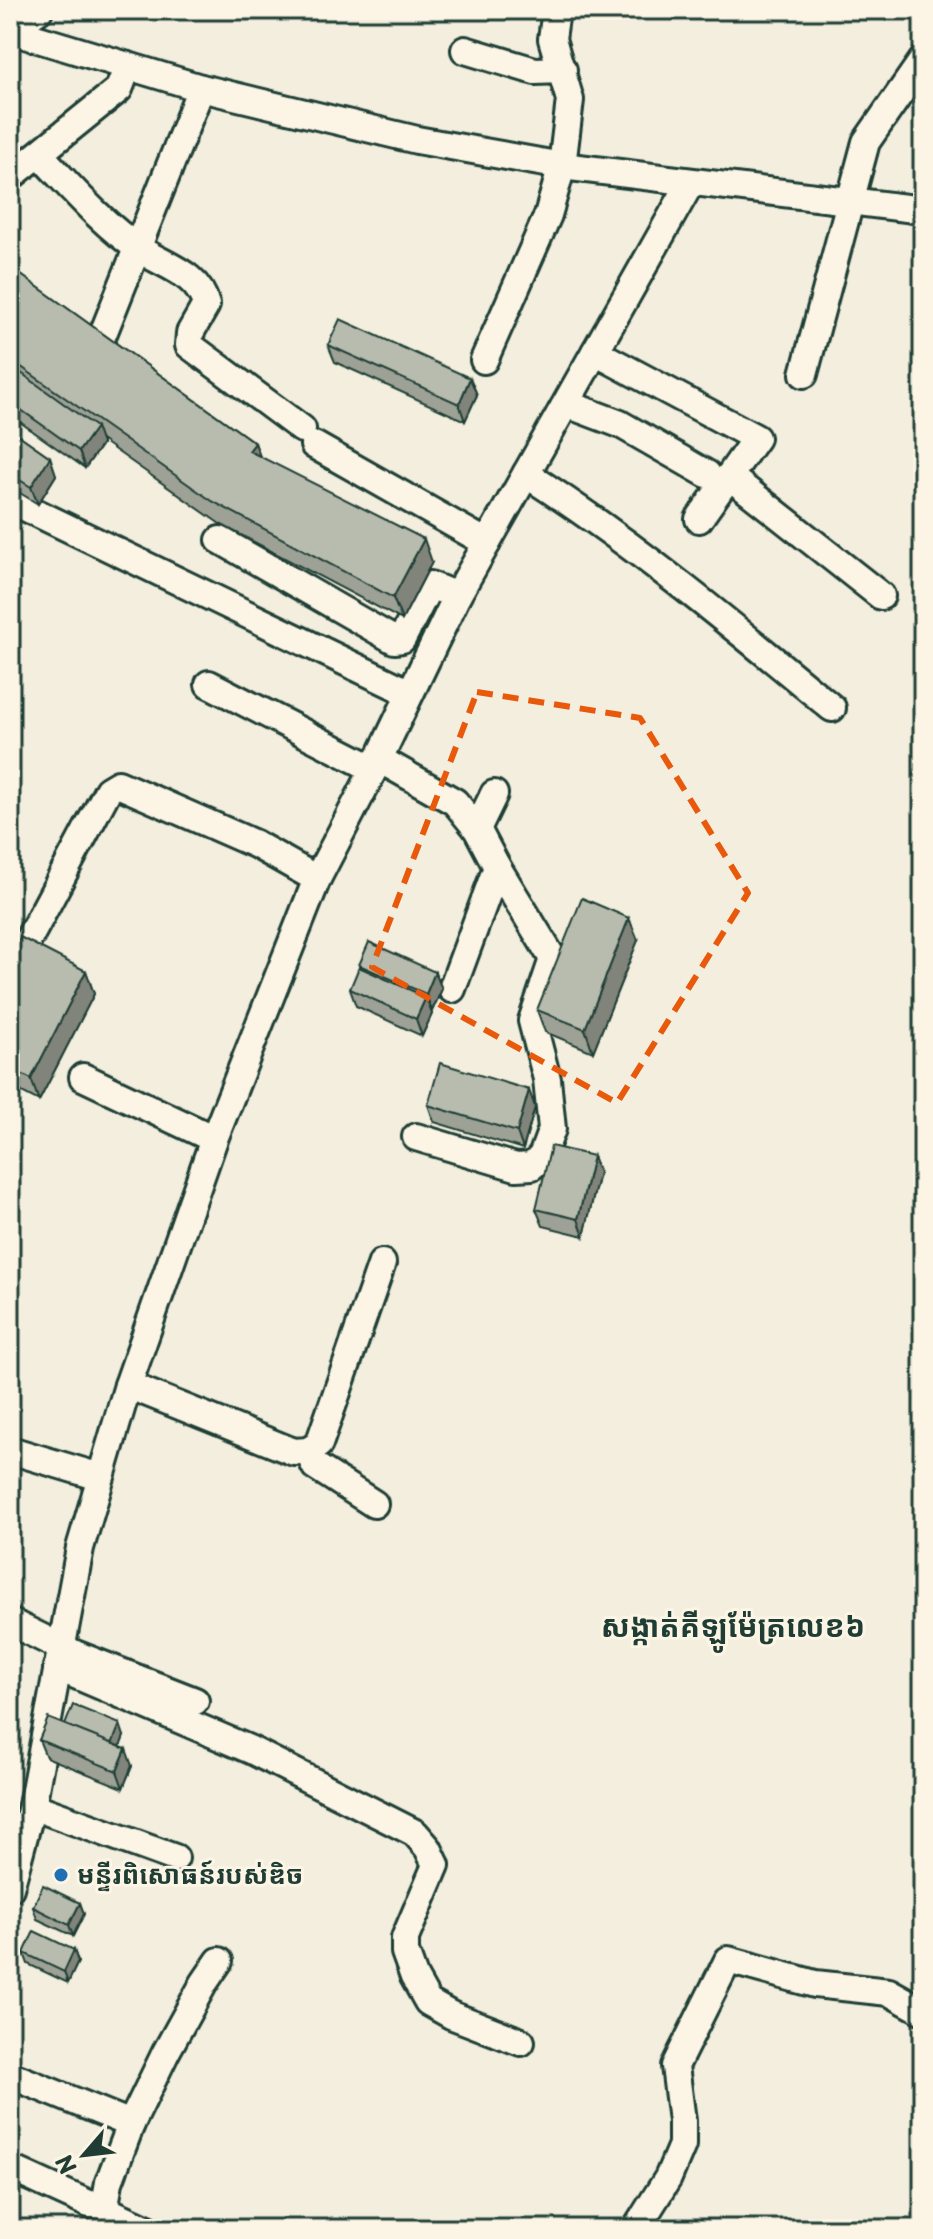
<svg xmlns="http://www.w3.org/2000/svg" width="933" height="2239" viewBox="0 0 933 2239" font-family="'Playpen Sans','Noto Sans Khmer',sans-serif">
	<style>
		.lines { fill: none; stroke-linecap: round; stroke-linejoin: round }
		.minor-casing { stroke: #1f3d34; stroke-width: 32 }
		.minor { stroke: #fcf5e5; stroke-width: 26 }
		.wall { fill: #9ea296; stroke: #1f3d34; stroke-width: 2 }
		.shaded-wall { fill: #81847a; stroke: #1f3d34; stroke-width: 2 }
		.building { fill: #b8bcae; stroke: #1f3d34; stroke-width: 2 }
		.marked { fill: none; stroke: #e8590c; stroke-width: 6; stroke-dasharray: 16 10; stroke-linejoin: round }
		.poi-dot { fill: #1f6fb2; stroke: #fcf5e5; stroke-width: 3 }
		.labels { text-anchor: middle; stroke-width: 6; stroke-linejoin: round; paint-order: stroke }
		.poi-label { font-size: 26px; font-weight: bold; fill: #1f3d34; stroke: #fcf5e5; text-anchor: start }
		.quarter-label { font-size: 30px; font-weight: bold; fill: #1f3d34; stroke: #fcf5e5 }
	</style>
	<rect width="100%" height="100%" fill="#f3eede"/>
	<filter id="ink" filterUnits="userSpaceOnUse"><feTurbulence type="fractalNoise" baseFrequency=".0125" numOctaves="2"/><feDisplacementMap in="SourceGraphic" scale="16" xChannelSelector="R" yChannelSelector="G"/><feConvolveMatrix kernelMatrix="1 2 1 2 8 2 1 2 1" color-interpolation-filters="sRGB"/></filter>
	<g filter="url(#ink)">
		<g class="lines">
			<!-- minor casing -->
			<g class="minor-casing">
				<g id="minor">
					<path d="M10 16 25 35 201 88 417 140 562 166 923 210"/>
					<path d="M10 31 39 10"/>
					<path d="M465 50 535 71 563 70"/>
					<path d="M40 155C71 187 101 223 138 248 163 266 198 272 206 305L190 333 189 345 302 429"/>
					<path d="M10 177 119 89 128 66"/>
					<path d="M99 344 201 88"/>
					<path d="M595 352 756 438 699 519"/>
					<path d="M484 360 548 215 562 166 570 100 552 39 556 10"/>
					<path d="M804 374 866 142 923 60"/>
					<path d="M567 404 620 424 707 474"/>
					<path d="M314 445 487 543"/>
					<path d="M526 474C635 544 733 626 832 708"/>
					<path d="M729 476 881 596"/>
					<path d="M10 500 410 693"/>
					<path d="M220 540 394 640 402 639 430 585 457 596"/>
					<path d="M209 684 374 769"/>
					<path d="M379 759 455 802 477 829 497 867 553 959 532 1021 547 1079 552 1129 542 1156 532 1166 516 1167 416 1137"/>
					<path d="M477 829 494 794"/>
					<path d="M10 974 108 790 118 784 255 844 317 879"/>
					<path d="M452 989 497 867"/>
					<path d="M83 1077 214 1139"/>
					<path d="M128 1385 294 1452 308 1451 319 1444 382 1263"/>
					<path d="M10 1450 100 1477"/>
					<path d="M308 1451 315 1466 374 1504"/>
					<path d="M10 1622 75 1654 195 1701"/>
					<path d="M57 1667 251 1750 415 1833 428 1848 436 1865 405 1938V1952L414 1977 428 2002 451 2015 521 2042"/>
					<path d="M32 1806 175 1858"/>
					<path d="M10 1888 32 1806 80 1548 128 1385 214 1139 317 879 374 769 457 596 691 182"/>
					<path d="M10 2075 131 2124 166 2052 204 1983 219 1961"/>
					<path d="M131 2124 109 2182 105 2205 113 2213 148 2229"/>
					<path d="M21 2173 89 2204 105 2205"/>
					<path d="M636 2229 668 2178 682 2145V2121L675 2066 728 1960 815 1984 889 1992 923 2011"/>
				</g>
			</g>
			<!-- minor -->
			<use href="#minor" class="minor"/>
		</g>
		<!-- wall -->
		<g class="wall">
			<path d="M10 267 255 443 260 457 432 562 402 620 220 524 101 440 102 444 85 468 10 415Z"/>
			<path d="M328 345 470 378 477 395 465 421 335 362Z"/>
			<path d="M10 429 50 457 56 475 38 504 10 487Z"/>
			<path d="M638 940 593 1052 545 1032 537 1010Z"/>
			<path d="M10 958 86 971 94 994 39 1101 10 1086Z"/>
			<path d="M359 965 442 989 432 1011 431 1010 432 1014 422 1036 356 1006 350 989 361 968Z"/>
			<path d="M428 1105 535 1107 523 1149 434 1122Z"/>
			<path d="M593 1156 599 1173 584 1236 543 1226 536 1209Z"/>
			<path d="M65 1725 124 1736 120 1747 132 1766 123 1788 46 1757 39 1740Z"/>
			<path d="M80 1903 84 1914 73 1936 37 1919 33 1907Z"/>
			<path d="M74 1950 78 1962 68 1983 28 1964 24 1953Z"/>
		</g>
		<!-- shaded-wall -->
		<g class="shaded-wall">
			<path d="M470 378 477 395 465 421 459 404Z"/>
			<path d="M96 427 102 444 85 468 79 451Z"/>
			<path d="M255 443 263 465 249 451Z"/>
			<path d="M50 457 56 475 38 504 31 487Z"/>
			<path d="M424 539 432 562 402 620 393 598Z"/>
			<path d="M629 918 638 940 593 1052 585 1029Z"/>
			<path d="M86 971 94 994 39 1101 31 1079Z"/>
			<path d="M435 972 442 989 432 1011 426 994Z"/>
			<path d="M426 997 432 1014 422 1036 416 1019Z"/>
			<path d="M529 1090 535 1107 523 1149 517 1132Z"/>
			<path d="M593 1156 599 1173 584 1236 578 1219Z"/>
			<path d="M120 1724 124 1736 116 1757 111 1746Z"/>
			<path d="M126 1749 132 1766 123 1788 117 1771Z"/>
			<path d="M80 1903 84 1914 73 1936 69 1925Z"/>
			<path d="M74 1950 78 1962 68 1983 64 1972Z"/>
		</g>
		<!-- building -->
		<g class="building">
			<path d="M10 267 255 443 249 451 424 539 393 598 212 501 10 359Z"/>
			<path d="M340 319 470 378 459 404 328 345Z"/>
			<path d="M10 365 96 427 79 451 10 402Z"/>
			<path d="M10 429 50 457 31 487 10 474Z"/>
			<path d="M582 898 629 918 585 1029 537 1010Z"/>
			<path d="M20 937 86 971 31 1079 10 1068V958Z"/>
			<path d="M369 942 435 972 426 994 359 965Z"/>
			<path d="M359 967 426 997 416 1019 350 989Z"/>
			<path d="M440 1063 529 1090 517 1132 428 1105Z"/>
			<path d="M551 1146 593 1156 578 1219 536 1209Z"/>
			<path d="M73 1705 120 1724 112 1744 65 1725Z"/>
			<path d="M48 1718 126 1749 117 1771 39 1740Z"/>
			<path d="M43 1885 80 1903 69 1925 33 1907Z"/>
			<path d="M34 1931 74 1950 64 1972 24 1953Z"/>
		</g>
	</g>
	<!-- marked area -->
	<path class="marked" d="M477 692 640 718 748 893 617 1103 372 967Z"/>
	<!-- markers -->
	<circle class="poi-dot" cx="61" cy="1875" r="8"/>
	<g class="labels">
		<!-- poi labels -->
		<g class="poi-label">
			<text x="77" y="1884">មន្ទីរពិសោធន៍របស់ឌិច</text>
		</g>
		<!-- quarter labels -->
		<g class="quarter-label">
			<text x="733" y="1637">សង្កាត់គីឡូម៉ែត្រលេខ៦</text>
		</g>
	</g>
	<!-- margin -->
	<rect width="933" height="2239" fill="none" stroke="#fcf5e5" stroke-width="40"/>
	<rect x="20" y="20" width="893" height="2199" fill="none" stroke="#1f3d34" stroke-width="3" filter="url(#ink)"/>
	<!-- north arrow -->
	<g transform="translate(84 2155) rotate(242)" stroke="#fcf5e5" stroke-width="6" paint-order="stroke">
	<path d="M0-6L14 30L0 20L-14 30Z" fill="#1f3d34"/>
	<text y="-12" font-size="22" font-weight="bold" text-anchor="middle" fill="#1f3d34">N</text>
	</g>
</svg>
